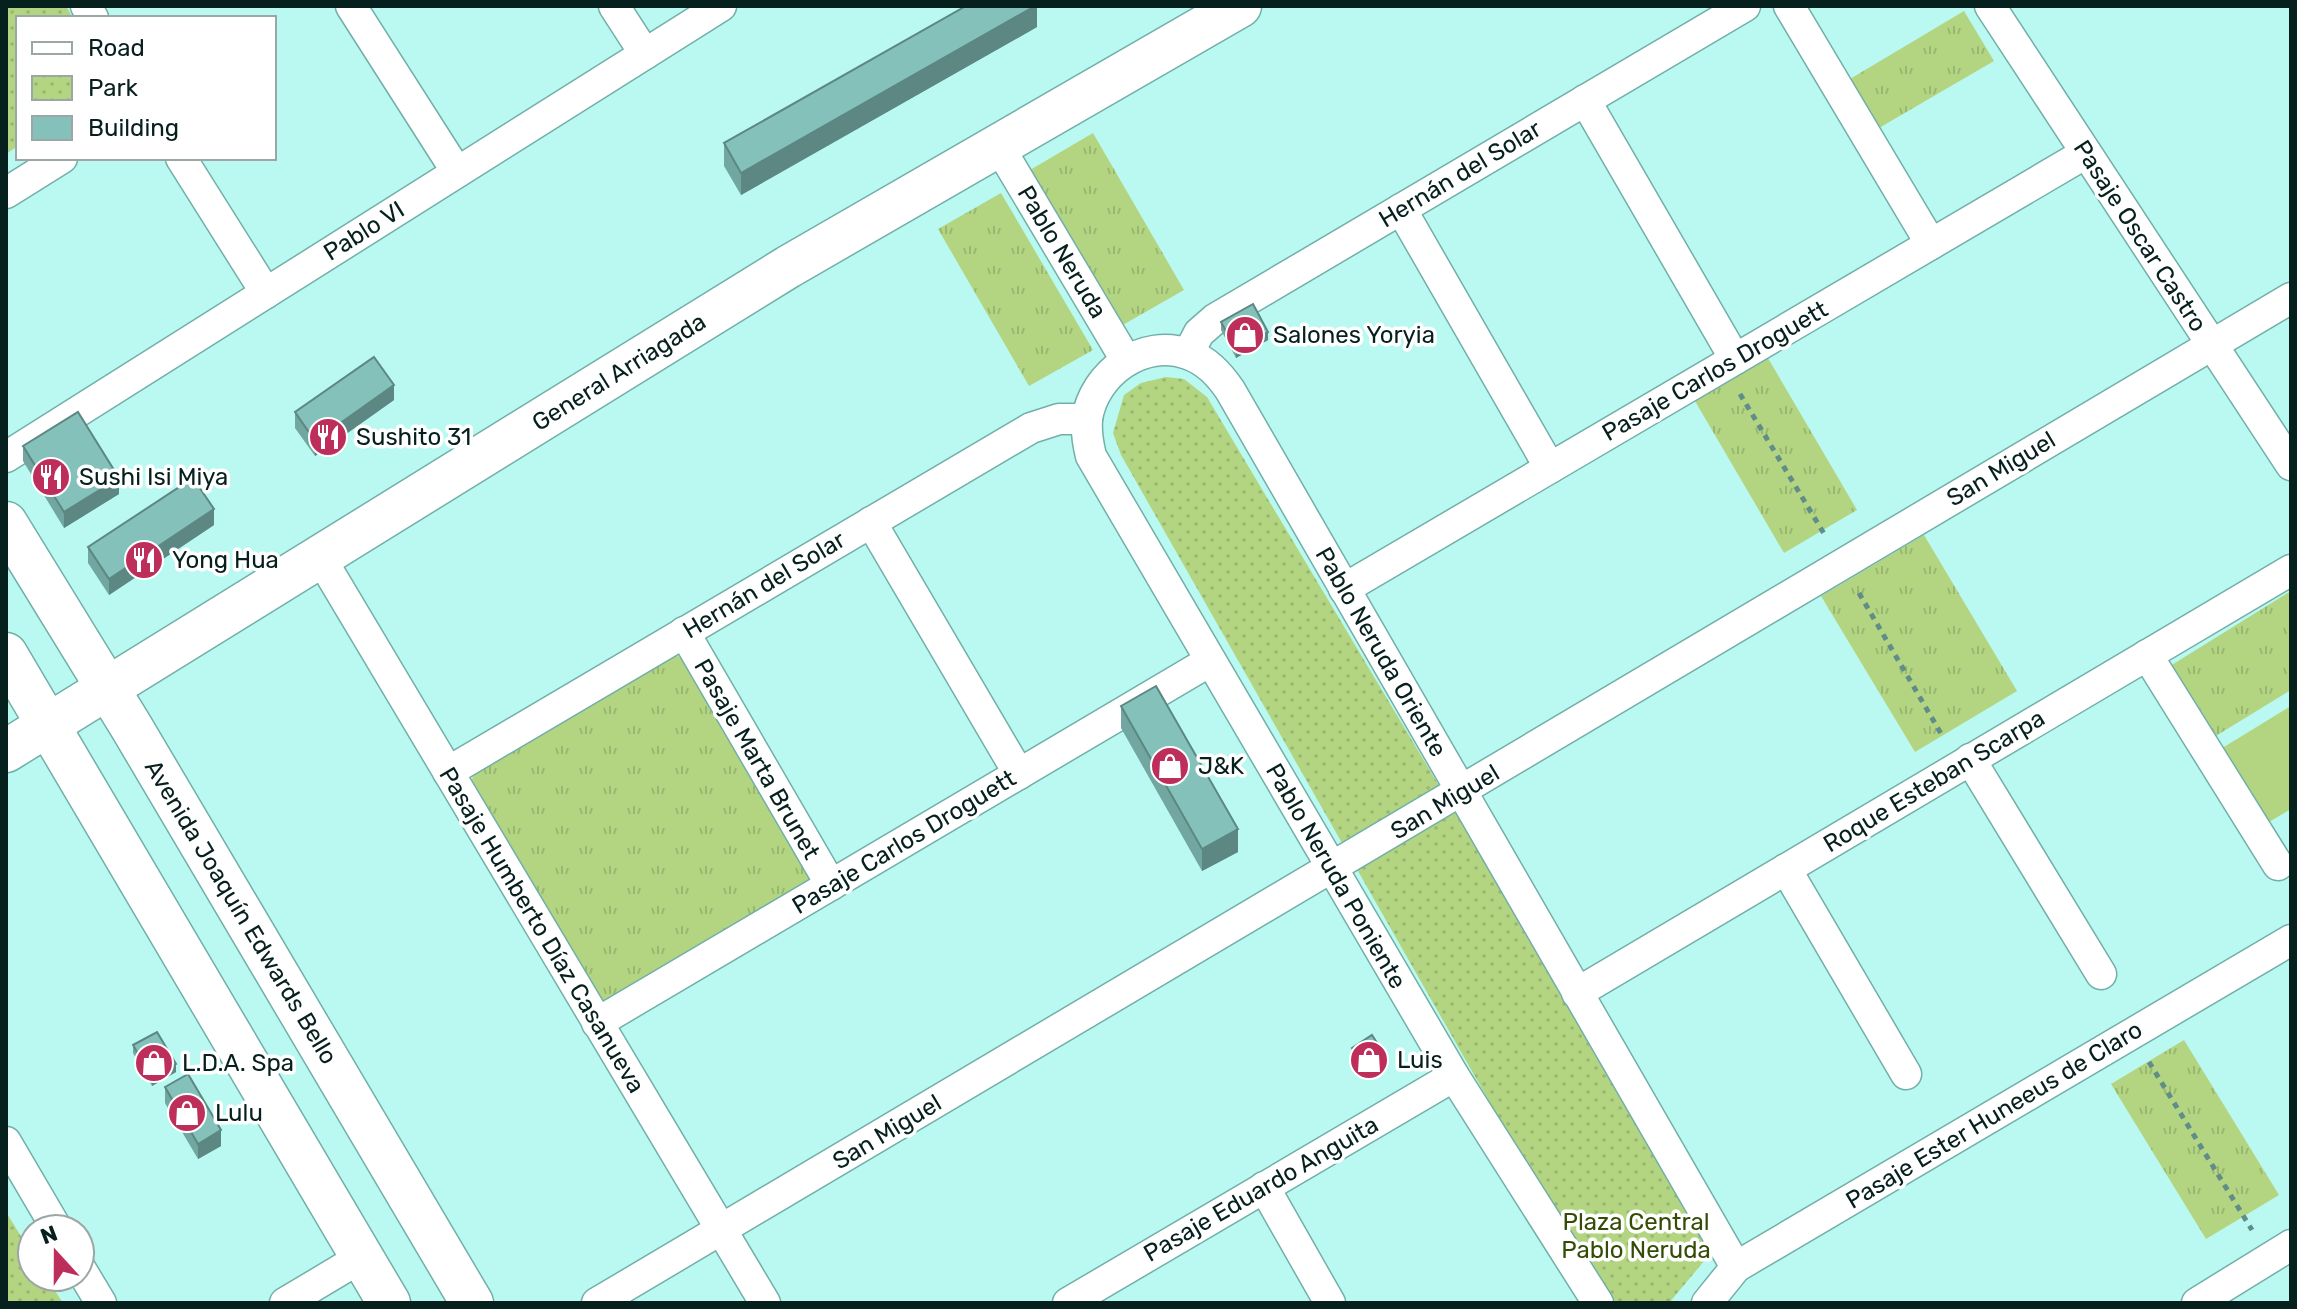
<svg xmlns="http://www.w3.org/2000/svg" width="2297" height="1309" viewBox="0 0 2297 1309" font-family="Rubik,sans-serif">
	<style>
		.grass { fill: url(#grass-tufts) }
		.park { fill: url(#park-dots) }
		.pitch { fill: #b3d582 }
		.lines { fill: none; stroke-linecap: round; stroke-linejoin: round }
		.street-casing { stroke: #72afa9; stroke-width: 33 }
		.secondary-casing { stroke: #72afa9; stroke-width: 45 }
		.path { stroke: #618d88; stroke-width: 5; stroke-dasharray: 6 6; stroke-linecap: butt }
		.street { stroke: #fff; stroke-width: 30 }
		.secondary { stroke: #fff; stroke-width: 42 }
		.wall { fill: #72a6a0 }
		.shaded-wall { fill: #5c8782 }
		.building { fill: #84c1ba; stroke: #5c8782; stroke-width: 2 }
		.labels { text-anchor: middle; stroke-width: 7; stroke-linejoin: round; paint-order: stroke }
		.street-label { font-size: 24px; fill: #06201e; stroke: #fff }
		.poi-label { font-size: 24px; fill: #06201e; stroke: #fff; text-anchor: start }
		.park-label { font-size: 24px; fill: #354c06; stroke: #fff }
	</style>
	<defs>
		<pattern id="grass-tufts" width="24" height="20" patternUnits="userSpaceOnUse" patternTransform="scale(2)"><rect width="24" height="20" fill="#b3d582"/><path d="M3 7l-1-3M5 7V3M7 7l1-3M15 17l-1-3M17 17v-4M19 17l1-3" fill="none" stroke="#98b770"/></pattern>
		<pattern id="park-dots" width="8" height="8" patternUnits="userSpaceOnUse" patternTransform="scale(2)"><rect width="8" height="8" fill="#b3d582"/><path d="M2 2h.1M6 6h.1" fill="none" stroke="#98b770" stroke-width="1.8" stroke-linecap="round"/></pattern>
	</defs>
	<rect width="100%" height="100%" fill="#baf9f1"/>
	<!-- grass -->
	<g class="grass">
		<path d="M1964 11 1994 61 1879 128 1850 79Z"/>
		<path d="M1093 133 1184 290 1121 326 1030 170Z"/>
		<path d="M1001 193 1093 350 1029 386 938 229Z"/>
		<path d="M1765 353 1857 510 1784 553 1692 396Z"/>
		<path d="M1924 535 2017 691 1915 752 1821 596Z"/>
		<path d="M2291 591V690L2206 742 2162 671Z"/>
		<path d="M674 655 689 660 814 872 812 888 607 1006 596 1005 470 791 473 775Z"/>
		<path d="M2184 1040 2279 1195 2206 1239 2111 1084Z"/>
	</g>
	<!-- park -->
	<g class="park">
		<path d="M6 6H66L73 18H18V146L6 154Z"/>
		<path d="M1166 377 1184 379 1207 397 1715 1248 1669 1303H1604L1121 455 1113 433 1124 395 1141 383Z"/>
		<path d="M6 1212 32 1254V1277H46L63 1303H6Z"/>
	</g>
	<!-- pitch -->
	<path class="pitch" d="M2291 706V809L2264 825 2219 750Z"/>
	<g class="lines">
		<!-- street casing -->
		<g class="street-casing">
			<g id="street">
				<path d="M86 6 93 18"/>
				<path d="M351 6 457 172"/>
				<path d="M614 6 645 54"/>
				<path d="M1789 6 1931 244"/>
				<path d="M1990 6 2291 465"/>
				<path d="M1585 100 1735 359"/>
				<path d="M998 145 1126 360"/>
				<path d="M181 158 266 293"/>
				<path d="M6 193 62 158"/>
				<path d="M1401 209 1550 468"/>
				<path d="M1188 354 1199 333 1215 319 1745 6"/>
				<path d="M6 457 721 6"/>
				<path d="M871 522 1019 774"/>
				<path d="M320 557 765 1303"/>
				<path d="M1344 589 2086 153"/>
				<path d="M684 632 831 885"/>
				<path d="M2147 655 2278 865"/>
				<path d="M1970 759 2101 974"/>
				<path d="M448 772 1031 428 1059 419H1087"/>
				<path d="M1786 869 1906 1074"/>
				<path d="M1577 993 2291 570"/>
				<path d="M597 1023 1210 661"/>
				<path d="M6 1142 57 1229"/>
				<path d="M1264 1187 1330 1303"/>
				<path d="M80 1268 101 1303"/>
				<path d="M285 1303 362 1257"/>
				<path d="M597 1303 2291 298"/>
				<path d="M1068 1303 1454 1076"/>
				<path d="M1598 1303 1454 1076 1091 456C1088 444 1086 432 1087 419 1094 373 1143 338 1188 354 1207 361 1219 374 1230 390L1736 1267"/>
				<path d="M1707 1303 1736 1267 2291 940"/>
				<path d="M2197 1303 2291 1245"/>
			</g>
		</g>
		<!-- secondary casing -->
		<g class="secondary-casing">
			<g id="secondary">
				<path d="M6 523 132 728 472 1303"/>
				<path d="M6 654 389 1303"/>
				<path d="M6 751 788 267 1240 6"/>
			</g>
		</g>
		<!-- path -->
		<g class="path">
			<path d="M1740 394 1826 537"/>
			<path d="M1859 593 1943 737"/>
			<path d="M2149 1062 2252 1230"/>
		</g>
		<!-- street -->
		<use href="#street" class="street"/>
		<!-- secondary -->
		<use href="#secondary" class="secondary"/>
	</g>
	<!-- wall -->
	<g class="wall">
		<path d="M1037 6V27L741 195 724 166V143Z"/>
		<path d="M1221 322 1268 340 1236 358 1221 330Z"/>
		<path d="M394 400 315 456 295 428V412Z"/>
		<path d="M23 446 119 494 64 528 23 461Z"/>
		<path d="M214 525 109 595 88 563V547Z"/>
		<path d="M1121 706 1238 852 1202 871 1121 728Z"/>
		<path d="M133 1045 176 1072 152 1086 133 1053Z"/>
		<path d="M1352 1048 1386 1065 1365 1077 1352 1056Z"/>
		<path d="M165 1087 221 1146 198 1159 165 1103Z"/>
	</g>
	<!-- shaded-wall -->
	<g class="shaded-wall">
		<path d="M1035 6H1037V27L741 195V173Z"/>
		<path d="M1268 332V340L1236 358V350Z"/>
		<path d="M394 385V400L315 456V441Z"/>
		<path d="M119 478V494L64 528V512Z"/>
		<path d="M214 509V525L109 595V579Z"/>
		<path d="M1238 829V852L1202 871V849Z"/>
		<path d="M1386 1057V1065L1365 1077V1070Z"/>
		<path d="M176 1064V1072L152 1086V1078Z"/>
		<path d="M221 1130V1146L198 1159V1144Z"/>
	</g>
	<!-- building -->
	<g class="building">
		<path d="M966 6H1035L741 173 724 143Z"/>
		<path d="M1253 304 1268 332 1236 350 1221 322Z"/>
		<path d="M374 357 394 385 315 441 295 412Z"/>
		<path d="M78 412 119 478 64 512 23 446Z"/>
		<path d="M193 478 214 509 109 579 88 547Z"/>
		<path d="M1156 686 1238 829 1202 849 1121 706Z"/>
		<path d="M157 1032 176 1064 152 1078 133 1045Z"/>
		<path d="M1372 1035 1386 1057 1365 1070 1352 1048Z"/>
		<path d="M188 1074 221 1130 198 1144 165 1087Z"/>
	</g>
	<!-- icons -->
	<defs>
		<g id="shop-disc" transform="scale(2)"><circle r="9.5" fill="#bd2e5b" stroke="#fff"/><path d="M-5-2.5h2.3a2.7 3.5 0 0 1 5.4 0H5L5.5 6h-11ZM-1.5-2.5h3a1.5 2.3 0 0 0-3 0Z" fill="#fff"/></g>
		<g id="restaurant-disc" transform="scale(2)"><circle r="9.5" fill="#bd2e5b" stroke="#fff"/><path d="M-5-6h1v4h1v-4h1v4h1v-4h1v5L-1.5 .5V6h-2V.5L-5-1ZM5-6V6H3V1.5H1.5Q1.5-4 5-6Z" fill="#fff"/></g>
	</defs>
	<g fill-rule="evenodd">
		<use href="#shop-disc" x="1245" y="335"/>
		<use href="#restaurant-disc" x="328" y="437"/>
		<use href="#restaurant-disc" x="51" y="477"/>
		<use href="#restaurant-disc" x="144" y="560"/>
		<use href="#shop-disc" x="1170" y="766"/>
		<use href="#shop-disc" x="1369" y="1060"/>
		<use href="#shop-disc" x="154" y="1063"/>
		<use href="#shop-disc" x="187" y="1113"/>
	</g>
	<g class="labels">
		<!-- street labels -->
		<g class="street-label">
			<text transform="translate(1460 174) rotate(-31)" y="8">Hernán del Solar</text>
			<text transform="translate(364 231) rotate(-32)" y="8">Pablo VI</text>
			<text transform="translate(2140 236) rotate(57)" y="8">Pasaje Oscar Castro</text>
			<text transform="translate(1062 252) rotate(59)" y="8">Pablo Neruda</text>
			<text transform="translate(1715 371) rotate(-30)" y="8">Pasaje Carlos Droguett</text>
			<text transform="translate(619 372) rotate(-32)" y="8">General Arriagada</text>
			<text transform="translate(2001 469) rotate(-31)" y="8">San Miguel</text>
			<text transform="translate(764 585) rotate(-31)" y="8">Hernán del Solar</text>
			<text transform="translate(1381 652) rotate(60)" y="8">Pablo Neruda Oriente</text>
			<text transform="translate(757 759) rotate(60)" y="8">Pasaje Marta Brunet</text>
			<text transform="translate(1934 781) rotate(-31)" y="8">Roque Esteban Scarpa</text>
			<text transform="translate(1445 802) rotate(-31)" y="8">San Miguel</text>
			<text transform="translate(904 842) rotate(-31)" y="8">Pasaje Carlos Droguett</text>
			<text transform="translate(1336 876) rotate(60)" y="8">Pablo Neruda Poniente</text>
			<text transform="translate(241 912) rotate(59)" y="8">Avenida Joaquín Edwards Bello</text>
			<text transform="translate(542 930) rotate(59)" y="8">Pasaje Humberto Díaz Casanueva</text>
			<text transform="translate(1994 1115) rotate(-31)" y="8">Pasaje Ester Huneeus de Claro</text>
			<text transform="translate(887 1132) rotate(-31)" y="8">San Miguel</text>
			<text transform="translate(1261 1189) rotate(-30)" y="8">Pasaje Eduardo Anguita</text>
		</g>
		<!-- poi labels -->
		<g class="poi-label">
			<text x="1273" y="343">Salones Yoryia</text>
			<text x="356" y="445">Sushito 31</text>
			<text x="79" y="485">Sushi Isi Miya</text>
			<text x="172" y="568">Yong Hua</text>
			<text x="1198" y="774">J&amp;K</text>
			<text x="1397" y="1068">Luis</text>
			<text x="182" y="1071">L.D.A. Spa</text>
			<text x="215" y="1121">Lulu</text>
		</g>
		<!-- park labels -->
		<g class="park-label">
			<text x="1636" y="1230">Plaza Central<tspan x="1636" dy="28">Pablo Neruda</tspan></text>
		</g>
	</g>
	<!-- border -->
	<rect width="2297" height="1309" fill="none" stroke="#06201e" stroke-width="16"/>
	<!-- legend -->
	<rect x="16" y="16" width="260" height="144" fill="#ffffff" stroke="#9ba6a5" stroke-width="2"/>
	<rect x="32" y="42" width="40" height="12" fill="#ffffff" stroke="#9ba6a5" stroke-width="2"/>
	<text x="88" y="56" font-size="24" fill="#06201e">Road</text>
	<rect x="32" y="76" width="40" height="24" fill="url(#park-dots)" stroke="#9ba6a5" stroke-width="2"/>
	<text x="88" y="96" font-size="24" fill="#06201e">Park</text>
	<rect x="32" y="116" width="40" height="24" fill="#84c1ba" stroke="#9ba6a5" stroke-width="2"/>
	<text x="88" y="136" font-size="24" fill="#06201e">Building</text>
	<!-- north arrow -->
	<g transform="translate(56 1253) rotate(339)"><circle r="38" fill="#ffffff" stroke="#9ba6a5" stroke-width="2"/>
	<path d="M0-6L14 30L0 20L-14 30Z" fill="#bd2e5b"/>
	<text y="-12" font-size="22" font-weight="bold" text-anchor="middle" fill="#06201e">N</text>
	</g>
</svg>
